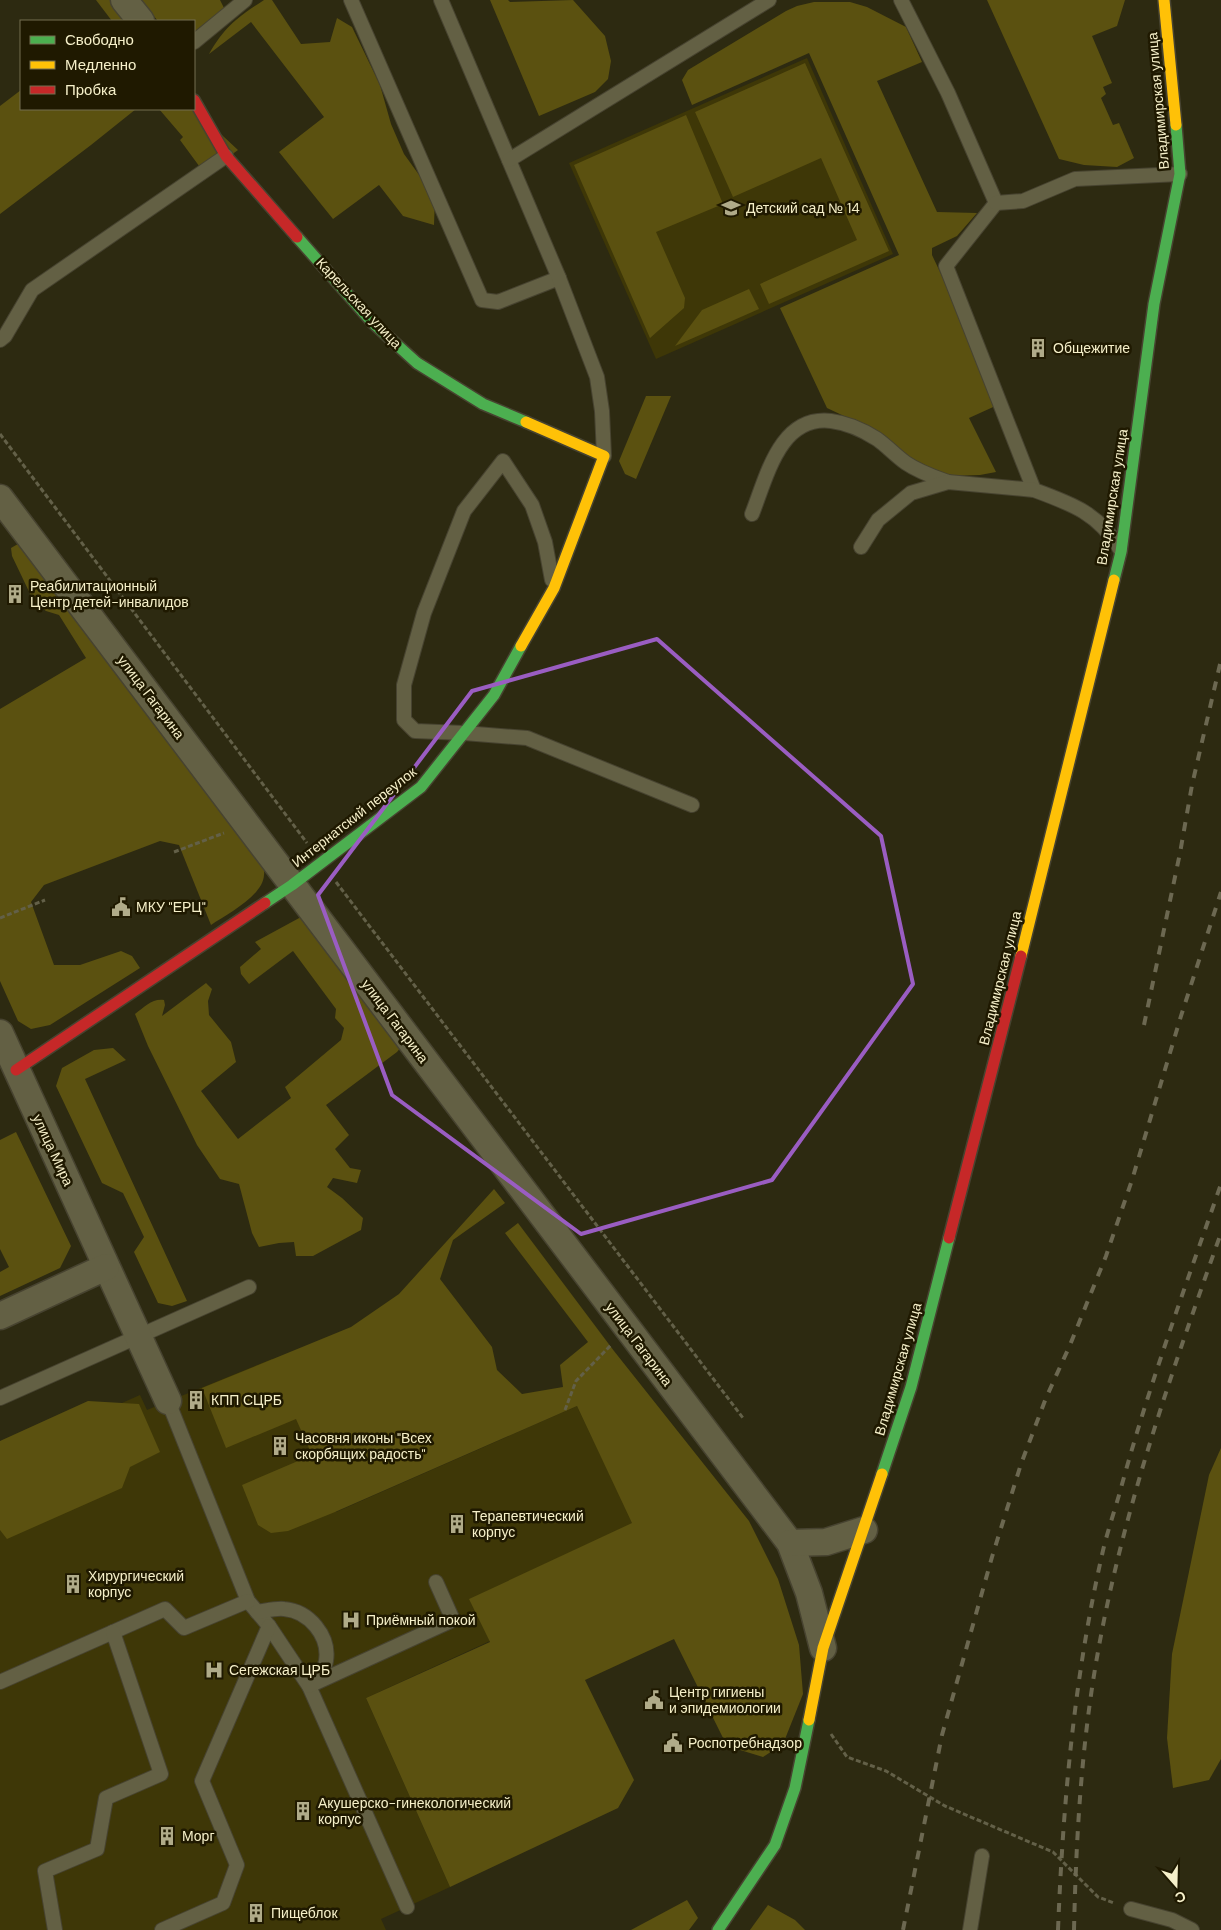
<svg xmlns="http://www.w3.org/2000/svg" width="1221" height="1930" viewBox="0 0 1221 1930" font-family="'DM Sans',sans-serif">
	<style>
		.built { fill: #3e3707 }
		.green { fill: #5b5110 }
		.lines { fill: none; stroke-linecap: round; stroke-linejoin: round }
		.lane-casing { stroke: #474330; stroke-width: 16 }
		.street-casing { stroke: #474330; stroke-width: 29 }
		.fast-casing { stroke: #474330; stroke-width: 14 }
		.slow-casing { stroke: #474330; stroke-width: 14 }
		.jam-casing { stroke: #474330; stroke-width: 14 }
		.path { stroke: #636048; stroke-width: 3; stroke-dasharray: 5 2.5; stroke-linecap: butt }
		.lane { stroke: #636044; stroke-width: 14 }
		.street { stroke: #636044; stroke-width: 26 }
		.fast { stroke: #4caf50; stroke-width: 11 }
		.slow { stroke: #ffc107; stroke-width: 11 }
		.jam { stroke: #c62828; stroke-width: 11 }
		.rail { stroke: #6c6851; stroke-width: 4; stroke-dasharray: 9 9; stroke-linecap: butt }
		.marked { fill: none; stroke: #9a5dc2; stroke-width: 4; stroke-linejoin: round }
		.labels { text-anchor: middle; stroke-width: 5; stroke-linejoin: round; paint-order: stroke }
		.street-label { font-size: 14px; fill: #f6f0c9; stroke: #1f1900 }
		.poi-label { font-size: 14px; fill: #f6f0c9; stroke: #1f1900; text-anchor: start }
	</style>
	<rect width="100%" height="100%" fill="#2d2a11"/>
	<!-- built -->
	<g class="built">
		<path d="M807 58 893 254 656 359 569 163Z"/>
		<path d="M272 1359 336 1512 577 1406 633 1523 470 1599 490 1641 366 1698 450 1887 381 1919 386 1930H0V1457L140 1395 147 1410Z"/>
	</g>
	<!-- green -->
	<g class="green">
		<path d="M96 0H114L132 21H112Z"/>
		<path d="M140 0H220L224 8 194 39V21H158Z"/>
		<path d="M264 0H272L301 44 330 42 337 18 352 27 380 85 391 124 404 154 435 197 434 225 403 216 379 185 333 219 279 152 324 117 251 22 209 54C225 26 238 17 264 0Z"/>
		<path d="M490 0H508L510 2 573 0 605 36 611 61 608 79 595 92 539 116Z"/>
		<path d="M987 0H1125L1117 26 1092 36 1112 83 1103 87 1106 94 1101 98 1113 125 1119 123 1134 158 1117 167 1084 165 1059 159Z"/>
		<path d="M814 2H850L867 7 906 27 922 62 877 81 937 212 977 213 957 236 932 248V255L1002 403 969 418 996 472 980 475 949 476 909 459 863 425 827 408 780 308 899 255 809 53 692 105 682 80 688 70 786 11 797 6Z"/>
		<path d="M805 63 889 251 769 304 760 284 857 240 821 158 733 197 695 112Z"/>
		<path d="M21 90V109H136L91 145 0 214V106Z"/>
		<path d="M159 109H194L238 150 205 174 180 140 183 137Z"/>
		<path d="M686 115 723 204 656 232 685 298 684 308 650 338 574 165Z"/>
		<path d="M749 289 759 309 675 346 702 310Z"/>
		<path d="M646 396H671L636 479 625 474 619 461Z"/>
		<path d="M23 541 262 859C262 864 265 870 264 875 263 896 227 914 211 925L179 845 160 841 44 885 31 902 54 965H80L121 951 132 956 140 968 50 1025 31 1029 18 1021 0 981V709L86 658 59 615 46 611 34 602 12 556 11 548Z"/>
		<path d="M301 917 405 1042 397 1052 326 1105 349 1135 335 1149 350 1168 361 1170 357 1183 333 1178 327 1187 342 1198 363 1218 361 1230 313 1256H296L294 1242 279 1243 259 1247 252 1233 239 1184 220 1179 197 1145 148 1046 135 1014C144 1007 153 998 164 1000L165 1005 162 1016 206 983 212 989 208 1001 209 1015 231 1042 236 1062 201 1091 238 1139 291 1098 285 1087 341 1040 344 1028 335 1018 336 1009 293 951 249 984 241 974 240 967 261 949 255 942Z"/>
		<path d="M113 1048 126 1060 85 1079 187 1301 172 1306 158 1303 134 1252 144 1237 123 1193 102 1183 56 1086 62 1068 94 1050Z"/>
		<path d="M16 1132 71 1246 60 1268 0 1296V1272L9 1267 0 1249V1140Z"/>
		<path d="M494 1189 505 1203 453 1240 440 1279 492 1347 497 1370 522 1394 563 1387 560 1365 588 1342 505 1233 518 1223 614 1351 749 1521 778 1579 799 1645 803 1694 783 1744 763 1757 727 1746 674 1639 585 1680 634 1780 618 1808 450 1887 366 1698 490 1642 469 1599 632 1523 577 1406 335 1512 288 1531 271 1533 258 1525 242 1485 312 1455 296 1419 226 1448 202 1388 351 1327 399 1294Z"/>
		<path d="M88 1401 139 1404 160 1452 130 1467 122 1488 7 1539 0 1530V1441Z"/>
		<path d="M1221 1448V1759L1209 1780 1173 1788 1167 1738 1172 1654 1209 1475Z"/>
		<path d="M687 1900 698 1918 689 1930H631Z"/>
		<path d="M768 1905 795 1920 805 1930H750Z"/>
	</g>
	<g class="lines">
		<!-- lane casing -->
		<g class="lane-casing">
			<g id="lane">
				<path d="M351 0 482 300 498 302 559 278"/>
				<path d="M441 0 559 278 597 377 602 411 604 456"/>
				<path d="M901 0 948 93 996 203 946 266 1034 490C1072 504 1098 513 1120 549"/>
				<path d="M194 42 245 0"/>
				<path d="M509 160 769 0"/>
				<path d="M996 203 1023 201 1075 179 1180 174"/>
				<path d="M0 340 5 336 32 290 226 156"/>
				<path d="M752 514C767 476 780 415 831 421 847 423 863 430 877 439 887 446 896 456 906 463 919 472 934 477 948 482"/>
				<path d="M861 547 878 520 911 493 948 482 1034 490"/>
				<path d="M552 580 545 542 532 505 503 461 464 511 424 613 404 685V720L415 731 464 733 527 738 692 805"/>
				<path d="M0 1398 249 1287"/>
				<path d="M168 1401 248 1601 269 1626 309 1686 407 1907"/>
				<path d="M257 1612C265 1611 276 1608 284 1609 309 1611 330 1636 326 1661 325 1669 317 1677 311 1683"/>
				<path d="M0 1682 165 1609 184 1628 248 1601"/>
				<path d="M309 1686 453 1620 436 1582"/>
				<path d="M1131 1909 1172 1920 1192 1930"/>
				<path d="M55 1930 45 1871 97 1849 106 1798 161 1774 113 1632"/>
				<path d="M162 1930 223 1903 237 1865 202 1781 269 1626"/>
				<path d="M970 1930 982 1856"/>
			</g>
		</g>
		<!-- street casing -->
		<g class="street-casing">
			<g id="street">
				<path d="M124 0 141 21"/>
				<path d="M0 498 790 1543 809 1593 823 1648"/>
				<path d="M0 1033 168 1401"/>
				<path d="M0 1316 106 1267"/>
				<path d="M790 1543 826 1542 864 1530"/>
			</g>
		</g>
		<!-- fast casing -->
		<g class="fast-casing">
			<g id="fast">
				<path d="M297 237 373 323 417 363 483 404 526 422"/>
				<path d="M1114 580 1121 552 1154 304 1180 174 1176 125"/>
				<path d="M265 903 292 885 421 787 494 695 521 646"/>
				<path d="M882 1474 911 1387 949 1238"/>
				<path d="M718 1930 775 1845 795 1788 809 1720"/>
			</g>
		</g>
		<!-- slow casing -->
		<g class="slow-casing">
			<g id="slow">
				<path d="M1164 0 1176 125"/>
				<path d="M521 646 554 588 604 456 526 422"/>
				<path d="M1021 956 1114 580"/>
				<path d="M809 1720 823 1648 882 1474"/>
			</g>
		</g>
		<!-- jam casing -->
		<g class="jam-casing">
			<g id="jam">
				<path d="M194 100 226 156 297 237"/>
				<path d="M16 1070 265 903"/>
				<path d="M949 1238 1021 956"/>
			</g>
		</g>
		<!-- path -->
		<g class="path">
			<path d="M0 434 307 843"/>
			<path d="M174 852 224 833"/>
			<path d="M336 882 743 1418"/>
			<path d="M0 918 45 900"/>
			<path d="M565 1410 576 1381 611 1345"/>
			<path d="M831 1734 847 1757 886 1771 945 1806 1053 1852 1098 1897 1114 1903"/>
		</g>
		<!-- lane -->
		<use href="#lane" class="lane"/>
		<!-- street -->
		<use href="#street" class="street"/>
		<!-- fast -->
		<use href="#fast" class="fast"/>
		<!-- slow -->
		<use href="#slow" class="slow"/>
		<!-- jam -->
		<use href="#jam" class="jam"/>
		<!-- rail -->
		<g class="rail">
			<path d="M1144 1025 1180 853 1192 785 1221 660"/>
			<path d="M903 1930 942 1735 992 1557 1021 1464 1046 1398 1070 1345 1106 1256 1132 1180 1181 1016 1221 892"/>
			<path d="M1058 1930C1063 1804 1074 1678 1102 1555 1107 1532 1115 1510 1121 1488 1149 1385 1186 1285 1221 1184"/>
			<path d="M1074 1930C1076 1841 1081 1751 1096 1663 1121 1516 1171 1374 1221 1233"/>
		</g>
	</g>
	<!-- marked area -->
	<path class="marked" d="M657 639 881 836 913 984 772 1180 581 1234 392 1095 318 895 472 691Z"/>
	<!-- icons -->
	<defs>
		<g id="school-bare" transform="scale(1.5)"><path d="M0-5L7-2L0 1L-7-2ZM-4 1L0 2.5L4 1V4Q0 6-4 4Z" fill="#b0ab89" stroke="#1f1900" stroke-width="2.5" paint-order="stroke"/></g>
		<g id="building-bare" transform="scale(1.5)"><path d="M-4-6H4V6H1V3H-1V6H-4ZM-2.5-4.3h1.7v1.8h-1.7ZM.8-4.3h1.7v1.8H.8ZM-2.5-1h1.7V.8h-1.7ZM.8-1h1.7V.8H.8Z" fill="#b0ab89" stroke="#1f1900" stroke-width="2.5" paint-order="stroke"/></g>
		<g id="civic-bare" transform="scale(1.5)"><path d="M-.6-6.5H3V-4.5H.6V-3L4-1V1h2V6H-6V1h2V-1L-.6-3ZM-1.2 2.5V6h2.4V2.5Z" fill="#b0ab89" stroke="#1f1900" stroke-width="2.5" paint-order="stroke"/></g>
		<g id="hospital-bare" transform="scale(1.5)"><path d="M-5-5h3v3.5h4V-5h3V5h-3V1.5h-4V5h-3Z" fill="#b0ab89" stroke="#1f1900" stroke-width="2.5" paint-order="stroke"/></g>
	</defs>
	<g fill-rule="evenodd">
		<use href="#school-bare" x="731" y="208"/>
		<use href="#building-bare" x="1038" y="348"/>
		<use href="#building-bare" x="15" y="594"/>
		<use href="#civic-bare" x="121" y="907"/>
		<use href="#building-bare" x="196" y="1400"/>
		<use href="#building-bare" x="280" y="1446"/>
		<use href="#building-bare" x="457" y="1524"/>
		<use href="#building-bare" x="73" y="1584"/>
		<use href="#hospital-bare" x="351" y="1620"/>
		<use href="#hospital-bare" x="214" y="1670"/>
		<use href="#civic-bare" x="654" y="1700"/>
		<use href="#civic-bare" x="673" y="1743"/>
		<use href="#building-bare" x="303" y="1811"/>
		<use href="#building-bare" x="167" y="1836"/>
		<use href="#building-bare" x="256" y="1913"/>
	</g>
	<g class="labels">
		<!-- street labels -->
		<g class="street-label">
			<text transform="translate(1158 101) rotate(-95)" y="5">Владимирская улица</text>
			<text transform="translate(359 303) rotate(47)" y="5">Карельская улица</text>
			<text transform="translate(1112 497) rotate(-81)" y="5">Владимирская улица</text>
			<text transform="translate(151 697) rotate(53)" y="5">улица Гагарина</text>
			<text transform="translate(354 817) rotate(-38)" y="5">Интернатский переулок</text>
			<text transform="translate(1000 978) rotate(-76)" y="5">Владимирская улица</text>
			<text transform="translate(395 1021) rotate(53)" y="5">улица Гагарина</text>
			<text transform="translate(53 1150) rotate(65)" y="5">улица Мира</text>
			<text transform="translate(639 1344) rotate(53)" y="5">улица Гагарина</text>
			<text transform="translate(898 1369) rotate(-74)" y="5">Владимирская улица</text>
		</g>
		<!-- poi labels -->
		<g class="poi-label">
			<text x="746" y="213">Детский сад № 14</text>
			<text x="1053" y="353">Общежитие</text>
			<text x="30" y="591">Реабилитационный<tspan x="30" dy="16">Центр детей-инвалидов</tspan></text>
			<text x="136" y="912">МКУ "ЕРЦ"</text>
			<text x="211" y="1405">КПП СЦРБ</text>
			<text x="295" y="1443">Часовня иконы "Всех<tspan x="295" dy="16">скорбящих радость"</tspan></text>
			<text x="472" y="1521">Терапевтический<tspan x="472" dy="16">корпус</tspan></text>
			<text x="88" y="1581">Хирургический<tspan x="88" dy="16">корпус</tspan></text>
			<text x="366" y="1625">Приёмный покой</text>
			<text x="229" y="1675">Сегежская ЦРБ</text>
			<text x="669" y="1697">Центр гигиены<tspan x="669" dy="16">и эпидемиологии</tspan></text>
			<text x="688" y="1748">Роспотребнадзор</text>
			<text x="318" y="1808">Акушерско-гинекологический<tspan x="318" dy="16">корпус</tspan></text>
			<text x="182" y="1841">Морг</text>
			<text x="271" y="1918">Пищеблок</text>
		</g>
	</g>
	<!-- legend -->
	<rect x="20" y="20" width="175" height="90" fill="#1f1900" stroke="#756f50"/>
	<rect x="30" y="36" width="25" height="8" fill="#4caf50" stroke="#756f50"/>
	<text x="65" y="45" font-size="15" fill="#f6f0c9">Свободно</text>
	<rect x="30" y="61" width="25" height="8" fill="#ffc107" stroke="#756f50"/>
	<text x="65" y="70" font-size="15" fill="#f6f0c9">Медленно</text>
	<rect x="30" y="86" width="25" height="8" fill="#c62828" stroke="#756f50"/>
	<text x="65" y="95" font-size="15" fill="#f6f0c9">Пробка</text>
	<!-- north arrow -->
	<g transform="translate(1176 1885) rotate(160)" stroke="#1f1900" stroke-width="4" paint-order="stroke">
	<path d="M0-4L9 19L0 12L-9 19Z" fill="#f6f0c9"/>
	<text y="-8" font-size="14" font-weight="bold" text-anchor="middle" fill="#f6f0c9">С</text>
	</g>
</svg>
